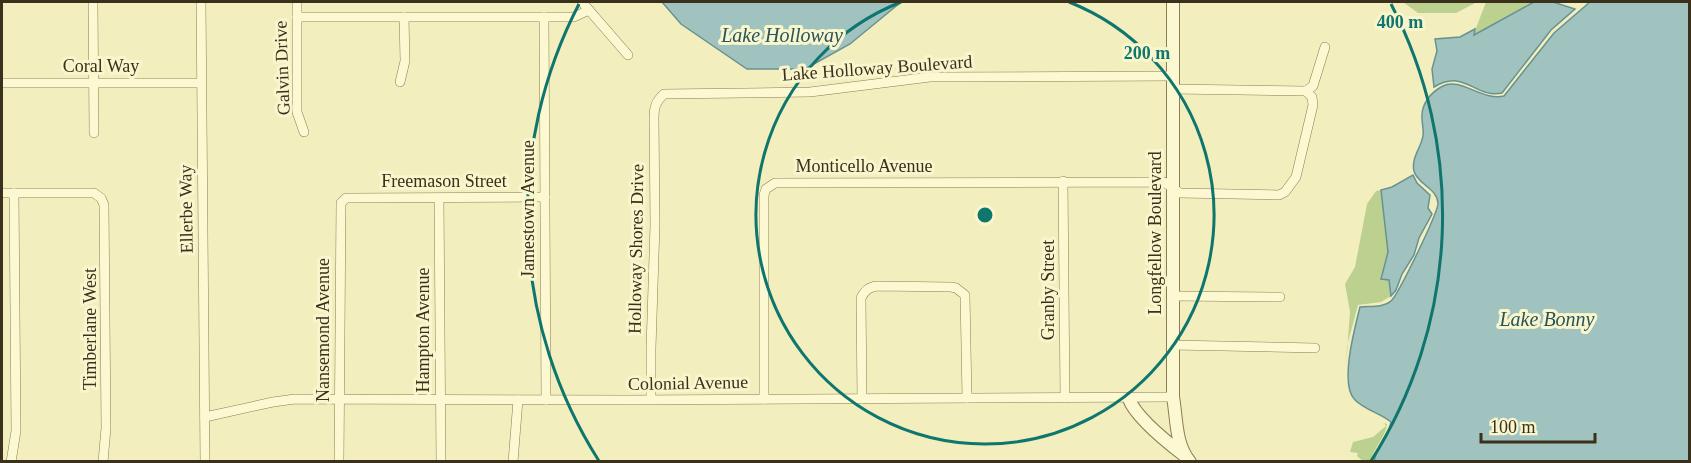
<svg xmlns="http://www.w3.org/2000/svg" width="1691" height="463" viewBox="0 0 1691 463" font-family="'Times New Roman',serif">
	<style>
		.green { fill: #bcd190 }
		.water { fill: #a1c3c0; stroke: #689290; stroke-width: 1.5 }
		.lines { fill: none; stroke-linecap: round; stroke-linejoin: round }
		.minor-casing { stroke: #8c7e54; stroke-width: 10 }
		.tertiary-casing { stroke: #8c7e54; stroke-width: 14 }
		.minor { stroke: #fcf8d1; stroke-width: 9 }
		.tertiary { stroke: #fcf8d1; stroke-width: 12 }
		.ring { fill: none; stroke: #0f766e; stroke-width: 3 }
		.labels { text-anchor: middle; stroke-width: 6; stroke-linejoin: round; paint-order: stroke }
		.street-label { font-size: 18px; fill: #3a301b; stroke: #f9f6ce }
		.water-label { font-size: 20px; font-style: italic; fill: #28545b; stroke: #f9f6ce }
		.centre { fill: #0f766e; stroke: #f9f6ce; stroke-width: 3 }
		.ring-label { font-size: 18px; text-anchor: middle; font-weight: bold; fill: #0f766e; stroke: #f9f6ce; stroke-width: 6; stroke-linejoin: round; paint-order: stroke }
	</style>
	<rect width="100%" height="100%" fill="#f2eebd"/>
	<!-- green -->
	<g class="green">
		<path d="M1403 2H1477L1456 13H1418Z"/>
		<path d="M1486 2H1534L1473 36Z"/>
		<path d="M1381 190 1388 253 1381 278 1389 280 1391 296 1381 302 1358 305 1347 346 1346 367 1350 312 1345 284 1355 267 1367 204 1376 191Z"/>
		<path d="M1384 423 1387 424C1385 439 1374 446 1371 461H1363L1357 456 1358 453 1350 452 1353 442 1373 437 1386 426Z"/>
	</g>
	<!-- water -->
	<g class="water">
		<path d="M662 2H901L850 44 805 69H747L681 24Z"/>
		<path d="M1534 2H1553L1575 9 1551 30 1502 93C1475 99 1465 68 1434 87L1432 69 1437 51 1435 39 1460 37 1475 29 1474 35Z"/>
		<path d="M1590 2H1689V461H1374C1378 445 1388 440 1391 422 1380 413 1365 410 1355 400 1339 385 1355 327 1360 307 1370 306 1383 308 1391 301 1398 295 1439 211 1438 203 1437 188 1418 185 1414 171 1411 158 1421 148 1423 136 1424 131 1422 124 1422 118 1421 104 1431 92 1443 86 1460 77 1482 101 1504 96L1554 33Z"/>
		<path d="M1413 175 1417 183 1430 195 1428 208 1432 214 1419 238 1414 255 1402 274 1396 290 1391 296 1389 280 1381 279 1388 252 1381 190 1392 187Z"/>
	</g>
	<g class="lines">
		<!-- minor casing -->
		<g class="minor-casing">
			<g id="minor">
				<path d="M93 2 94 133"/>
				<path d="M201 2 205 462"/>
				<path d="M297 2V112L304 132"/>
				<path d="M582 2 628 55"/>
				<path d="M297 17H574L589 10"/>
				<path d="M544 17 546 400"/>
				<path d="M400 82 405 61 404 17"/>
				<path d="M2 83H201"/>
				<path d="M1173 89 1306 91"/>
				<path d="M1306 91 1313 86 1325 47"/>
				<path d="M1063 181 1065 398"/>
				<path d="M2 193H94L101 198 104 205 106 428 103 462"/>
				<path d="M439 198 441 462"/>
				<path d="M1174 296 1280 297"/>
				<path d="M1173 345 1315 348"/>
				<path d="M651 399V348L655 225 654 118C654 107 656 101 664 94L810 92 930 77 1173 76"/>
				<path d="M764 399V195L766 189 775 183 1164 182 1180 193 1279 195 1285 192 1296 177 1313 105 1312 97 1306 91"/>
				<path d="M862 399 861 298C865 290 869 287 877 286L951 287 956 288 965 295 967 398"/>
				<path d="M205 417 273 402 295 399 633 400 1173 397"/>
				<path d="M11 462 16 431 14 193"/>
				<path d="M339 462 341 203 346 198H352L545 197"/>
				<path d="M513 462 518 400"/>
			</g>
		</g>
		<!-- tertiary casing -->
		<g class="tertiary-casing">
			<g id="tertiary">
				<path d="M1173 2V397C1177 419 1175 444 1190 462"/>
				<path d="M1129 399C1136 418 1168 443 1185 456"/>
			</g>
		</g>
		<!-- minor -->
		<use href="#minor" class="minor"/>
		<!-- tertiary -->
		<use href="#tertiary" class="tertiary"/>
	</g>
	<!-- distance rings -->
	<g class="ring">
		<path d="M1069 2A229 229 0 1 1 901 2"/>
		<path d="M599 461A458 458 0 0 1 579 4M1391 4A458 458 0 0 1 1371 461"/>
	</g>
	<g class="labels">
		<!-- street labels -->
		<g class="street-label">
			<text x="101" y="72">Coral Way</text>
			<text transform="translate(282 68) rotate(-92)" y="6">Galvin Drive</text>
			<text transform="translate(877 68) rotate(-4)" y="6">Lake Holloway Boulevard</text>
			<text x="864" y="172">Monticello Avenue</text>
			<text x="444" y="187">Freemason Street</text>
			<text transform="translate(186 209) rotate(-91)" y="6">Ellerbe Way</text>
			<text transform="translate(528 209) rotate(-90)" y="6">Jamestown Avenue</text>
			<text transform="translate(1155 233) rotate(-90)" y="6">Longfellow Boulevard</text>
			<text transform="translate(636 249) rotate(-89)" y="6">Holloway Shores Drive</text>
			<text transform="translate(1048 290) rotate(-90)" y="6">Granby Street</text>
			<text transform="translate(90 329) rotate(-90)" y="6">Timberlane West</text>
			<text transform="translate(323 330) rotate(-90)" y="6">Nansemond Avenue</text>
			<text transform="translate(423 330) rotate(-90)" y="6">Hampton Avenue</text>
			<text transform="translate(688 383) rotate(-1)" y="6">Colonial Avenue</text>
		</g>
		<!-- water labels -->
		<g class="water-label">
			<text x="782" y="42">Lake Holloway</text>
			<text x="1547" y="326">Lake Bonny</text>
		</g>
	</g>
	<circle cx="985" cy="215" r="9" class="centre"/>
	<g class="ring-label">
		<text x="1400" y="28">400 m</text>
		<text x="1147" y="59">200 m</text>
	</g>
	<!-- border -->
	<rect width="1691" height="463" fill="none" stroke="#3a301b" stroke-width="6"/>
	<!-- scale -->
	<path d="M1481 433v9h114v-9" fill="none" stroke="#3a301b" stroke-width="3"/>
	<text x="1490" y="433" font-size="18" fill="#3a301b" stroke="#f9f6ce" stroke-width="4.5" paint-order="stroke">100 m</text>
</svg>
